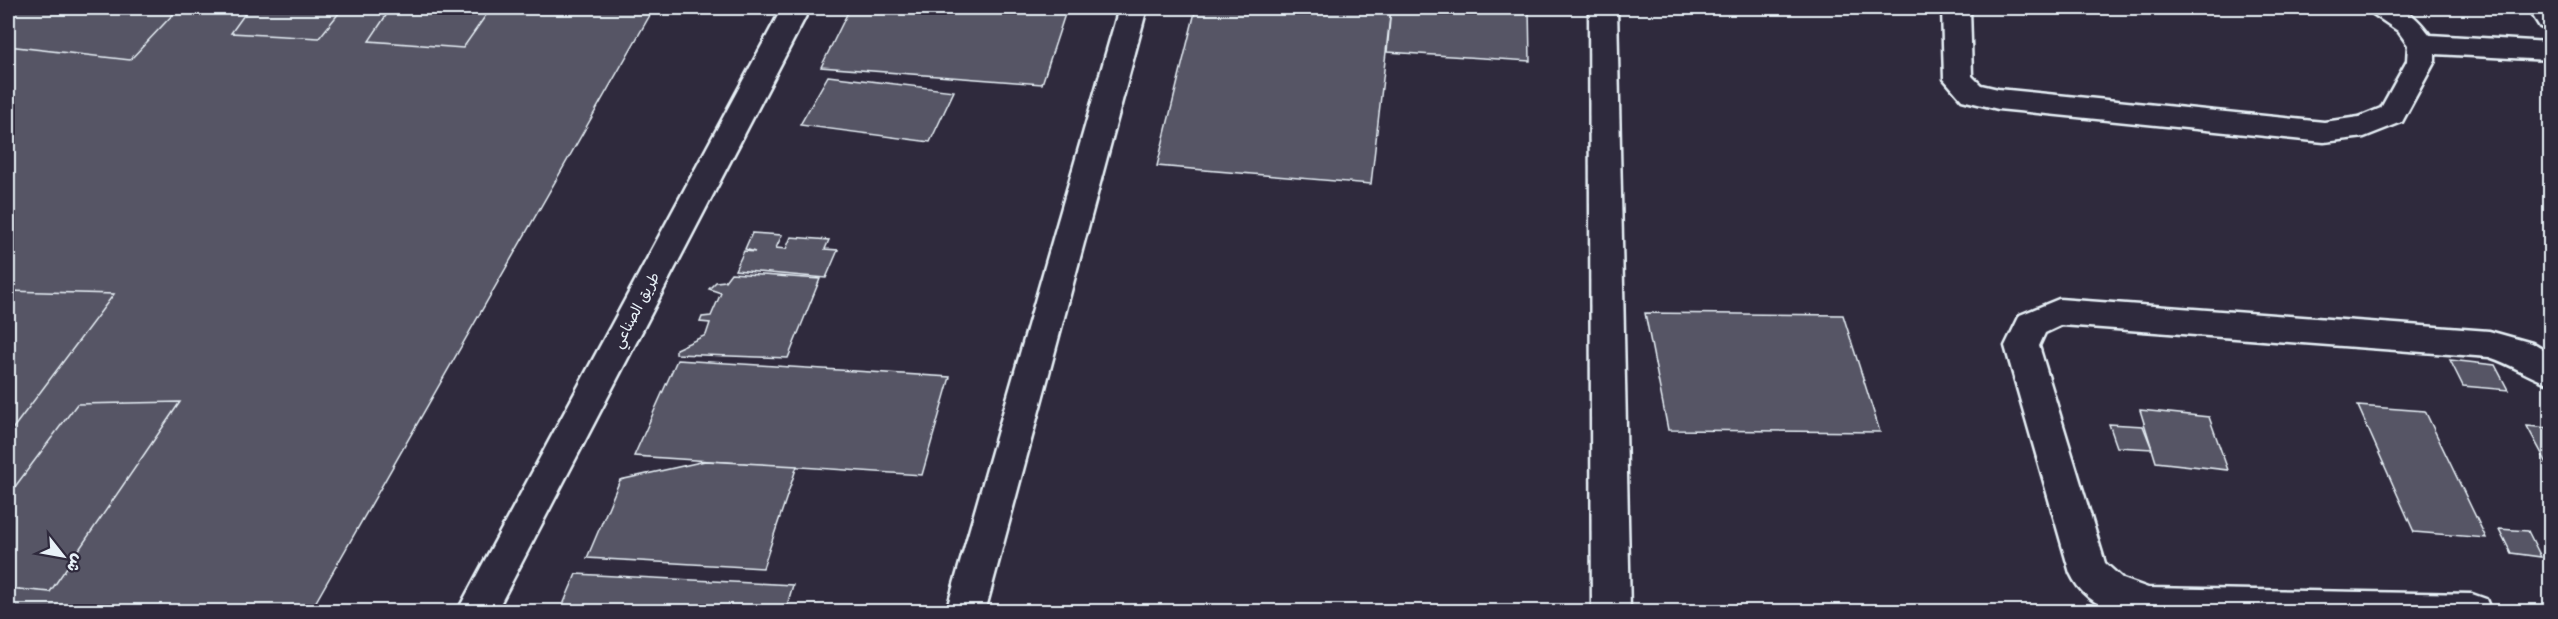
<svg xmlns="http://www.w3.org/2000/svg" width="2558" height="619" viewBox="0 0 2558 619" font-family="'Balsamiq Sans','Playpen Sans Arabic',sans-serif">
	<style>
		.building { fill: #575565; stroke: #e8f1f8; stroke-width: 1.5 }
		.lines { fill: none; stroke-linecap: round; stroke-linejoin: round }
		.minor-casing { stroke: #e8f1f8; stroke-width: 5 }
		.minor { fill: #2f2a3d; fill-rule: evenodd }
		.labels { text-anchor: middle; stroke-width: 4.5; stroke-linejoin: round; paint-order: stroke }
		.street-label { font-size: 15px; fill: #e8f1f8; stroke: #2f2a3d }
	</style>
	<rect width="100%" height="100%" fill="#2f2a3d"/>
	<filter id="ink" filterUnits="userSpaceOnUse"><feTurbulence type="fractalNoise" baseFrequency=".0167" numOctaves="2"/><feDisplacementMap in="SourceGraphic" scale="12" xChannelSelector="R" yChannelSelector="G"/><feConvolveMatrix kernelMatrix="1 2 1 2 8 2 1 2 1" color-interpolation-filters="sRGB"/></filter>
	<g filter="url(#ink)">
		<!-- building -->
		<g class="building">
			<path d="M8 8H654L310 612H8Z"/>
			<path d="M8 8H179L130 60 8 46Z"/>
			<path d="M249 8H343L319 38 231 33Z"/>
			<path d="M391 8H491L463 48 369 41Z"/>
			<path d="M850 8H1067L1042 84 821 67Z"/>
			<path d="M1196 8H1391L1371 184 1157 166Z"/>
			<path d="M1391 8H1529L1530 61 1387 52Z"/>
			<path d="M828 76 954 91 930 142 800 125Z"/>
			<path d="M752 233 782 235 776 248 786 249 791 237 829 240 825 249 838 250 826 278 735 270 744 251 755 252 745 249Z"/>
			<path d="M731 273 820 279 788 358 676 354V349L706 335 710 323 700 322 702 317 711 316 721 293 709 289 716 282 725 281Z"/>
			<path d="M8 291 114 294 8 435Z"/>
			<path d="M1645 313 1843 315 1880 432 1668 430Z"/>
			<path d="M677 360 950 377 922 475 634 456Z"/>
			<path d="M2450 360 2495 365 2508 390 2463 386Z"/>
			<path d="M180 402 50 592 8 588V496L77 404Z"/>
			<path d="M2358 406 2425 411 2486 538 2414 532Z"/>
			<path d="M2140 410 2209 417 2228 470 2156 462Z"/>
			<path d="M2109 424 2143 426 2152 449 2117 447Z"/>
			<path d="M2527 426 2550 428V469Z"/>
			<path d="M705 461 797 466 763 568 587 558 620 480Z"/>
			<path d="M2499 529 2528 531 2541 557 2511 553Z"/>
			<path d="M576 574 793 585 785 612H560Z"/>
		</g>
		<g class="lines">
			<!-- minor casing -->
			<g class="minor-casing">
				<g id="minor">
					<path d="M782 8H810L496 612H457Z"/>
					<path d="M1119 8H1147L985 612H946Z"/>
					<path d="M1589 8H1617L1630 612H1592Z"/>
					<path d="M1942 8H1970L1972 76 1981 85 1998 89 2324 122 2359 117 2381 108 2407 61 2408 45 2398 31 2373 14 2370 8C2404 8 2409 7 2430 35L2550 42V60L2435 54V61L2402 122 2364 137 2324 142 1998 109 1962 100 1944 79Z"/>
					<path d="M2528 8H2550V30L2540 27Z"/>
					<path d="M2059 299 2489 331 2532 343 2550 354V384C2529 377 2511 364 2489 357L2062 325 2045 333 2039 346 2105 563 2123 579 2148 588 2472 594 2486 599 2491 612H2116C2095 604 2079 593 2070 573L2005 346 2020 315Z"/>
				</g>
			</g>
			<!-- minor -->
			<use href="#minor" class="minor"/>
		</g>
	</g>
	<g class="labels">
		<!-- street labels -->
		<g class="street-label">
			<text transform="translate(636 310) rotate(-62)" y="5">طريق الصناعي</text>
		</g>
	</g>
	<!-- margin -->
	<rect width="2558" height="619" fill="none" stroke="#2f2a3d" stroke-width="30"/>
	<rect x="15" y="15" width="2528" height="589" fill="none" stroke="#e8f1f8" stroke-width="2" filter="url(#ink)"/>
	<!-- north arrow -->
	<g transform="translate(63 556) rotate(121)" stroke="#2f2a3d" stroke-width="4.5" paint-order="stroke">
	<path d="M0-4.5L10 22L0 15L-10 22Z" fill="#e8f1f8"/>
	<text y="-9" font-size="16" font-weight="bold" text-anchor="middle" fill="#e8f1f8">ش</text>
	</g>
</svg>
